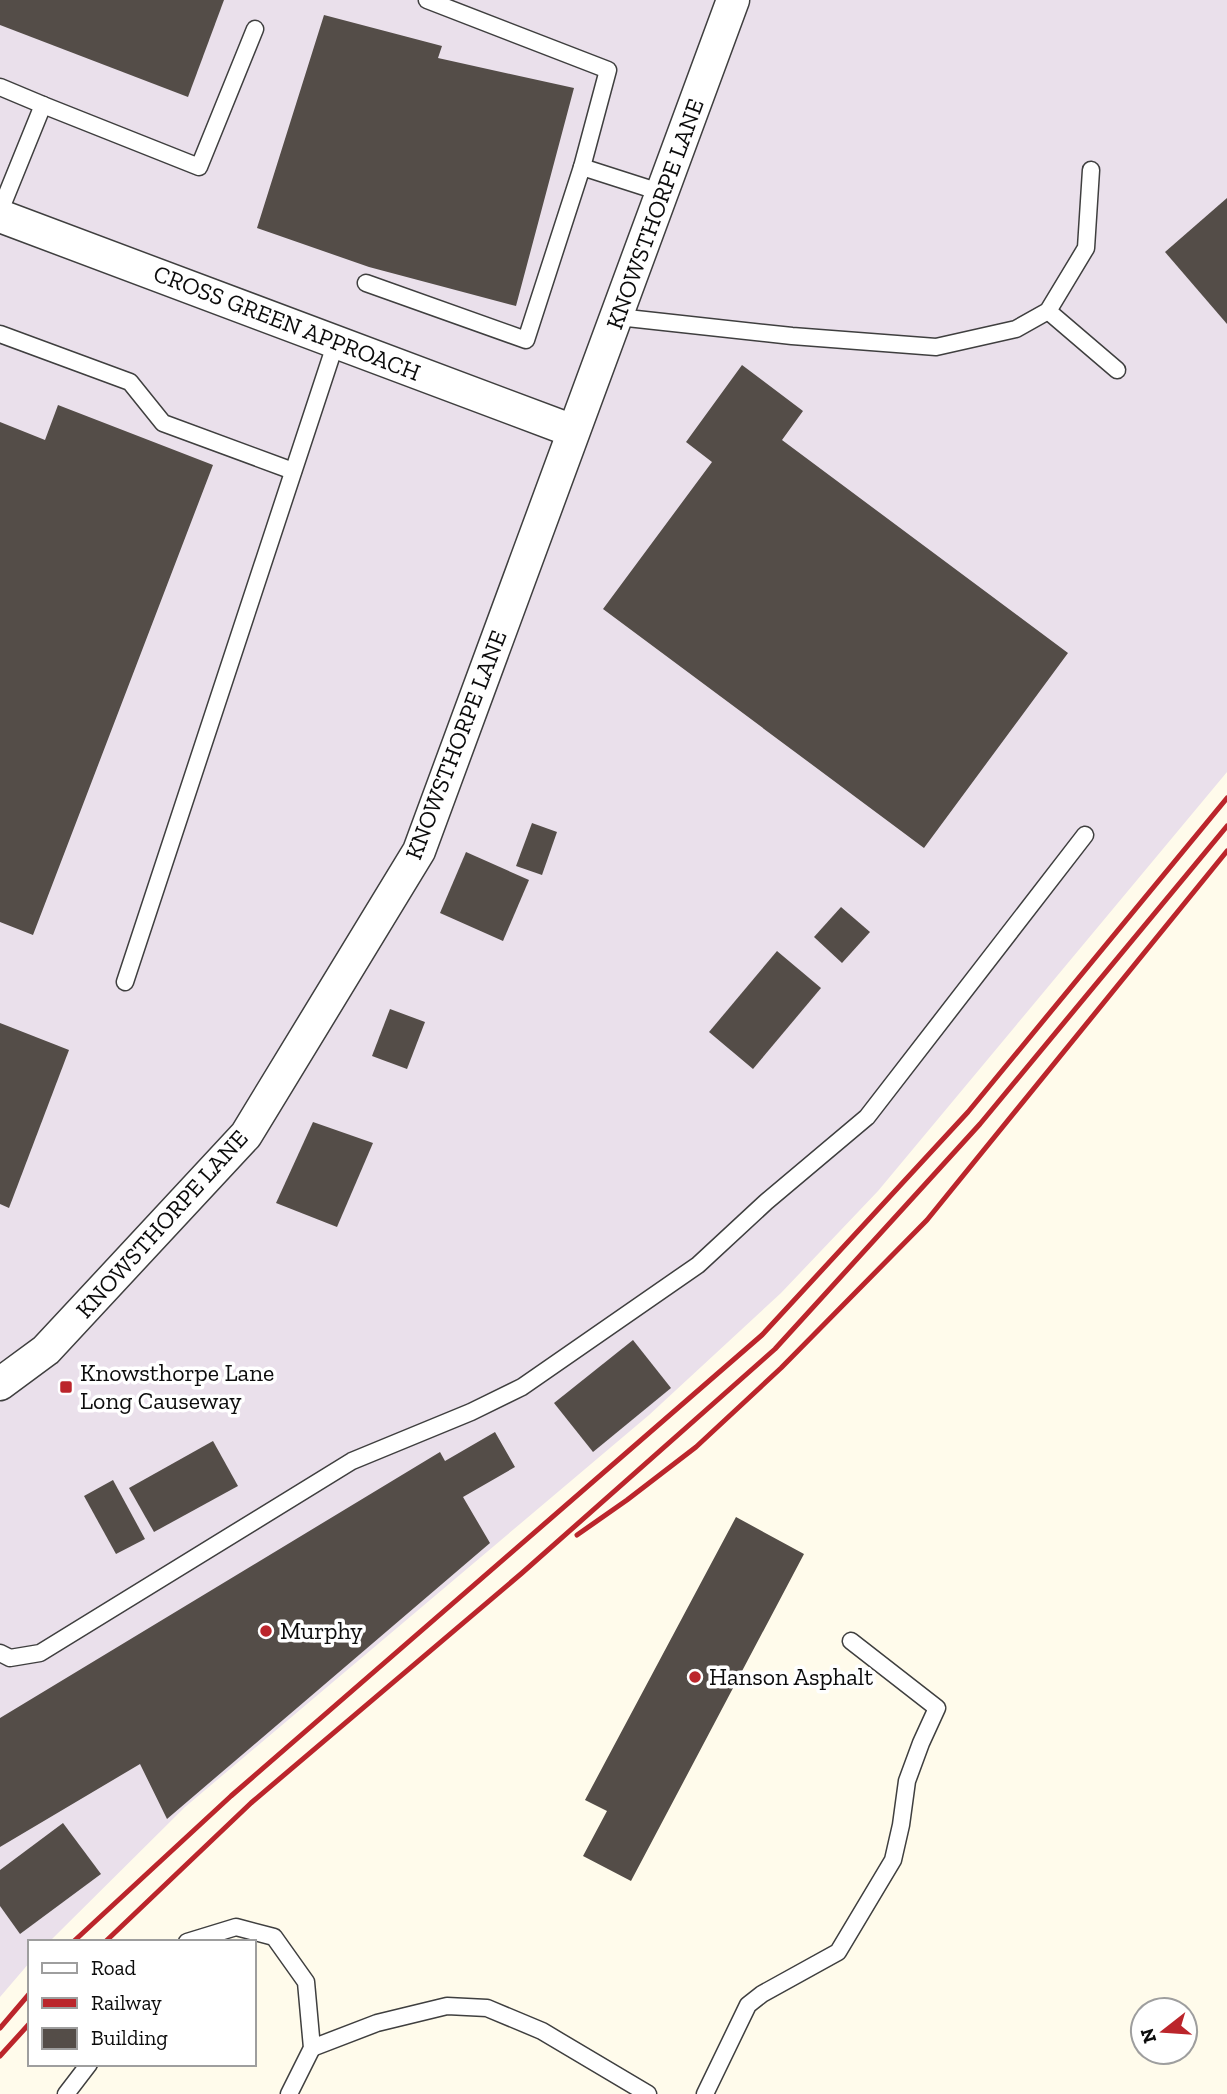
<svg xmlns="http://www.w3.org/2000/svg" width="1227" height="2094" viewBox="0 0 1227 2094" font-family="'Zilla Slab',serif">
	<style>
		.industrial { fill: #eae0eb }
		.building { fill: #544d48 }
		.lines { fill: none; stroke-linecap: round; stroke-linejoin: round }
		.lane-casing { stroke: #3f3f3f; stroke-width: 19 }
		.street-casing { stroke: #3f3f3f; stroke-width: 35 }
		.lane { stroke: #fff; stroke-width: 16 }
		.street { stroke: #fff; stroke-width: 32 }
		.rail { stroke: #bb252b; stroke-width: 5 }
		.poi-dot { fill: #bb252b; stroke: #fff; stroke-width: 2.5 }
		.labels { text-anchor: middle; stroke-width: 7; stroke-linejoin: round; paint-order: stroke }
		.street-label { font-size: 24px; fill: #0c0c0c; stroke: #fff }
		.poi-label { font-size: 24px; fill: #0c0c0c; stroke: #fff; text-anchor: start }
	</style>
	<rect width="100%" height="100%" fill="#fffbeb"/>
	<!-- industrial -->
	<path class="industrial" d="M0 0H1227V772L878 1191 781 1293 649 1415 185 1807 49 1942H30V1962L0 1997Z"/>
	<!-- building -->
	<g class="building">
		<path d="M0 0H224L188 97 0 25Z"/>
		<path d="M324 15 442 46 438 58 574 88 516 306 369 267 257 228Z"/>
		<path d="M1227 198V324L1165 252Z"/>
		<path d="M742 365 803 411 782 440 1068 653 924 848 603 609 712 462 686 442Z"/>
		<path d="M58 405 213 465 33 935 0 922V422L45 440Z"/>
		<path d="M532 823 557 832 542 875 516 866Z"/>
		<path d="M466 852 529 880 503 941 440 913Z"/>
		<path d="M841 907 870 932 842 963 814 937Z"/>
		<path d="M777 951 821 988 753 1069 709 1032Z"/>
		<path d="M390 1009 425 1022 407 1069 372 1056Z"/>
		<path d="M0 1023 69 1050 9 1208 0 1204Z"/>
		<path d="M313 1122 373 1143 337 1227 276 1203Z"/>
		<path d="M633 1340 671 1388 593 1452 554 1403Z"/>
		<path d="M495 1432 515 1467 463 1497 490 1543 167 1819 140 1764 0 1847V1718L440 1452 445 1461Z"/>
		<path d="M213 1441 238 1486 154 1532 129 1488Z"/>
		<path d="M113 1480 145 1539 116 1554 84 1496Z"/>
		<path d="M736 1517 804 1554 631 1881 583 1856 607 1811 585 1800Z"/>
		<path d="M63 1823 101 1874 20 1934 0 1906V1870Z"/>
	</g>
	<g class="lines">
		<!-- lane casing -->
		<g class="lane-casing">
			<g id="lane">
				<path d="M427 0 608 70 582 167"/>
				<path d="M0 87 43 105"/>
				<path d="M0 211 43 105 199 167 255 29"/>
				<path d="M366 283 526 340 582 167 663 193"/>
				<path d="M1048 311 1117 370"/>
				<path d="M618 317 792 336 936 347 1016 329 1048 311 1086 248 1091 170"/>
				<path d="M0 334 130 382 163 423 293 471"/>
				<path d="M125 982 336 342"/>
				<path d="M0 1653 10 1658 40 1653 352 1461 471 1412 522 1387 698 1265 766 1202 867 1117 1085 835"/>
				<path d="M187 1942 236 1927 274 1937 306 1982 312 2048 289 2094"/>
				<path d="M312 2048 377 2023 447 2006 487 2008 542 2031 648 2094"/>
				<path d="M66 2094 89 2064"/>
				<path d="M705 2094 748 2005 762 1994 838 1952 893 1860 901 1825 907 1781 921 1743 937 1708 851 1641"/>
			</g>
		</g>
		<!-- street casing -->
		<g class="street-casing">
			<g id="street">
				<path d="M0 216 573 431"/>
				<path d="M0 1384 46 1350 246 1135 419 851 733 0"/>
			</g>
		</g>
		<!-- lane -->
		<use href="#lane" class="lane"/>
		<!-- street -->
		<use href="#street" class="street"/>
		<!-- rail -->
		<g class="rail">
			<path d="M577 1535 627 1500 696 1447 781 1368 927 1220 1227 851"/>
			<path d="M73 1942 231 1796 762 1335 968 1112 1227 798"/>
			<path d="M105 1942 251 1803 522 1573 775 1349 980 1124 1227 826"/>
			<path d="M0 2028 30 1993"/>
			<path d="M0 2056 30 2023"/>
		</g>
	</g>
	<!-- markers -->
	<g class="poi-dot">
		<rect x="59" y="1380" width="14" height="14" rx="3.5"/>
		<circle cx="266" cy="1631" r="7"/>
		<circle cx="695" cy="1677" r="7"/>
	</g>
	<g class="labels">
		<!-- street labels -->
		<g class="street-label">
			<text transform="translate(655 214) rotate(-70)" y="8">KNOWSTHORPE LANE</text>
			<text transform="translate(287 323) rotate(21)" y="8">CROSS GREEN APPROACH</text>
			<text transform="translate(456 745) rotate(-69)" y="8">KNOWSTHORPE LANE</text>
			<text transform="translate(162 1224) rotate(-48)" y="8">KNOWSTHORPE LANE</text>
		</g>
		<!-- poi labels -->
		<g class="poi-label">
			<text x="80" y="1381">Knowsthorpe Lane<tspan x="80" dy="28">Long Causeway</tspan></text>
			<text x="280" y="1639">Murphy</text>
			<text x="709" y="1685">Hanson Asphalt</text>
		</g>
	</g>
	<!-- legend -->
	<rect x="28" y="1940" width="228" height="126" fill="#ffffff" stroke="#9e9e9e" stroke-width="2"/>
	<rect x="42" y="1963" width="35" height="10" fill="#ffffff" stroke="#9e9e9e" stroke-width="2"/>
	<text x="91" y="1975" font-size="21" fill="#0c0c0c">Road</text>
	<rect x="42" y="1998" width="35" height="10" fill="#bb252b" stroke="#9e9e9e" stroke-width="2"/>
	<text x="91" y="2010" font-size="21" fill="#0c0c0c">Railway</text>
	<rect x="42" y="2028" width="35" height="21" fill="#544d48" stroke="#9e9e9e" stroke-width="2"/>
	<text x="91" y="2045" font-size="21" fill="#0c0c0c">Building</text>
	<!-- north arrow -->
	<g transform="translate(1164 2031) rotate(253)"><circle r="33" fill="#ffffff" stroke="#9e9e9e" stroke-width="2"/>
	<path d="M0-5L12 26L0 18L-12 26Z" fill="#bb252b"/>
	<text y="-10" font-size="19" font-weight="bold" text-anchor="middle" fill="#0c0c0c">N</text>
	</g>
</svg>
